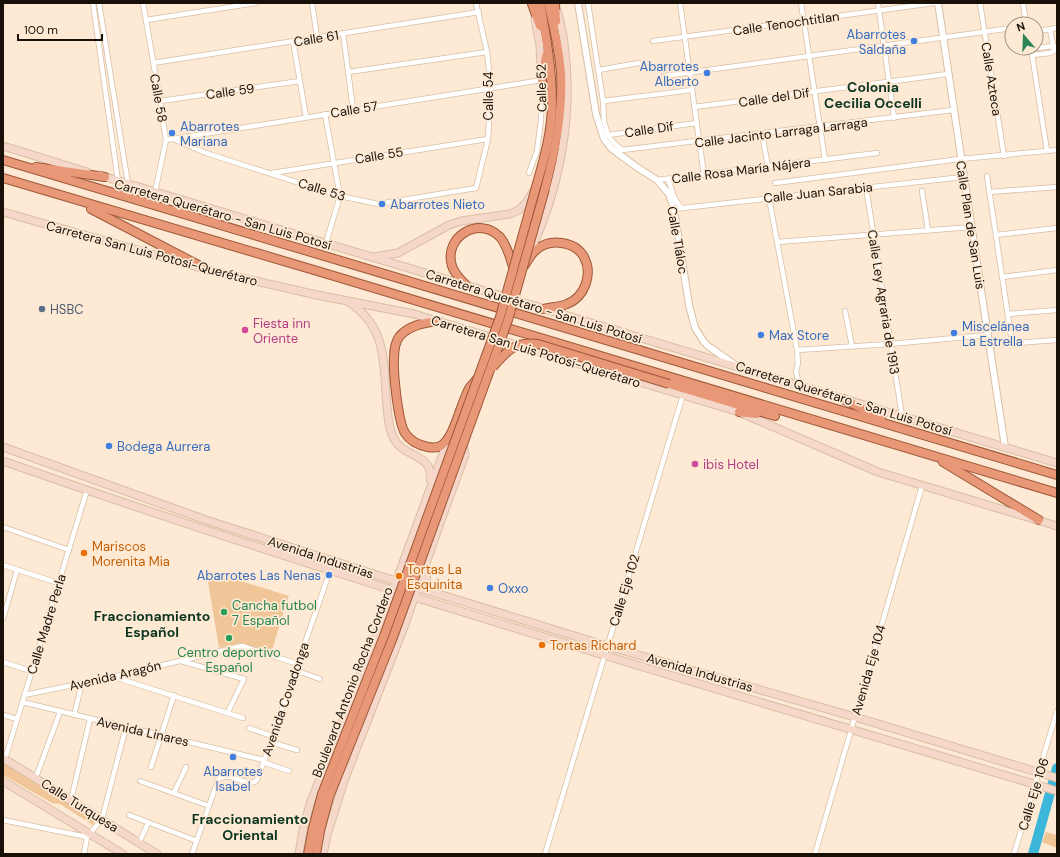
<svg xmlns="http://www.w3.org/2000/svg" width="1060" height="857" viewBox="0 0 1060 857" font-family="'DM Sans',sans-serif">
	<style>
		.green { fill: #f0c698 }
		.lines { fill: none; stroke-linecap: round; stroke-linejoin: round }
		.river { stroke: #3cb7d9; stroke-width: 10 }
		.minor-casing { stroke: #d8bfa5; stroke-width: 6 }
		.tertiary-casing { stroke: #d8bfa5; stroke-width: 8 }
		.secondary-casing { stroke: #d8bfa5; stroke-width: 9 }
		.trunk-casing { stroke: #9c5839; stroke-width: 10 }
		.minor { stroke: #fff; stroke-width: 4.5 }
		.tertiary { stroke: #fff; stroke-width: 6 }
		.secondary { stroke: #f6d8cb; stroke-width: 7 }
		.trunk { stroke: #e89876; stroke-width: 8 }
		.trunk-bridge-casing { stroke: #9c5839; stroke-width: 10; stroke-linecap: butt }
		.trunk-bridge { stroke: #e89876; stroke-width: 8 }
		.shop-dot { fill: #3f7fe0; stroke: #feead4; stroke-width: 1.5 }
		.service-dot { fill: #5c6f8a; stroke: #feead4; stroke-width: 1.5 }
		.hotel-dot { fill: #d1479c; stroke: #feead4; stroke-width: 1.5 }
		.food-dot { fill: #e8710a; stroke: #feead4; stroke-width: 1.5 }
		.leisure-dot { fill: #2e9e5b; stroke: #feead4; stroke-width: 1.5 }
		.labels { text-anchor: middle; stroke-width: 3.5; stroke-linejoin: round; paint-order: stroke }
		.street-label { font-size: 13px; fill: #191108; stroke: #feead4 }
		.shop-label { font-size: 13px; fill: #366cbe; stroke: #feead4; text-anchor: start }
		.service-label { font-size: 13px; fill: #4e5e75; stroke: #feead4; text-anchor: start }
		.hotel-label { font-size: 13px; fill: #b23c85; stroke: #feead4; text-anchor: start }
		.food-label { font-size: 13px; fill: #c56008; stroke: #feead4; text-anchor: start }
		.leisure-label { font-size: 13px; fill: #27864d; stroke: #feead4; text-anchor: start }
		.neighbourhood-label { font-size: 14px; font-weight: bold; fill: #0b3520; stroke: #feead4 }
	</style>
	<rect width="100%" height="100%" fill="#feead4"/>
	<!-- green -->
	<g class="green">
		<path d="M206 570 289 596 271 653 241 643 219 648Z"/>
		<path d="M3 762 95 820 93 825 60 804 52 803 3 775Z"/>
		<path d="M1046 832 1057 835V848L1042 842Z"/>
	</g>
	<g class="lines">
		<!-- river -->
		<path class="river" d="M1033 854 1057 768"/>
		<!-- minor casing -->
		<g class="minor-casing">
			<g id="minor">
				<path d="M93 3 118 181"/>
				<path d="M99 3 128 184"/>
				<path d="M143 3 160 101 166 140 155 192"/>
				<path d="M312 3 317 37"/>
				<path d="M588 3 603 101 604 121 608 135 613 142 622 150 953 110"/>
				<path d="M680 3 704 175"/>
				<path d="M801 3 825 160"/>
				<path d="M878 3 894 118"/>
				<path d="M980 3 1004 156"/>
				<path d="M1023 3 1026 24"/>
				<path d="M146 20 256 3"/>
				<path d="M1050 29 1054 51"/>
				<path d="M1038 31 1057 28"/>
				<path d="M343 33 353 109"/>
				<path d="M293 41 306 117"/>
				<path d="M653 41 934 3"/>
				<path d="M1031 48 1047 151"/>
				<path d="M1036 48 1054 46 1056 47"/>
				<path d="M1032 55 1050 53 1057 49"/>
				<path d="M153 63 479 12"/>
				<path d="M598 70 639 63"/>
				<path d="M348 72 487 52"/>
				<path d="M664 76 1012 28"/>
				<path d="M160 101 300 81"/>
				<path d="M603 101 692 90"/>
				<path d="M694 107 948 74"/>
				<path d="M325 114 340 196 326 243"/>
				<path d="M762 134 768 167"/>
				<path d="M606 136 608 135 697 123"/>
				<path d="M173 139 206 153 340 196 378 204 476 188 488 139 491 88 487 52 476 3"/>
				<path d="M166 140 542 80 541 120 537 151 529 173"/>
				<path d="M272 173 488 139"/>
				<path d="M987 176 1011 336"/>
				<path d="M668 179 674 197 681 208"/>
				<path d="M657 180 877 153"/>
				<path d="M775 183 960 159 1057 150"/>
				<path d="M866 187 902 416"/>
				<path d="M922 191 928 230"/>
				<path d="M989 192 1057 187"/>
				<path d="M769 198 797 350 798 363 796 371 799 385"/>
				<path d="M674 209 963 177"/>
				<path d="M996 235 1057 228"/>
				<path d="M777 242 972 227"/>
				<path d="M1002 277 1057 270"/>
				<path d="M845 311 852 346"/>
				<path d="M1008 314 1057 310"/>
				<path d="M990 345 1057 340"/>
				<path d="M797 350 890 344 988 335"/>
				<path d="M3 527 69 550"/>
				<path d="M3 565 58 583"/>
				<path d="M3 619 17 570"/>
				<path d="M181 661 244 679 228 712"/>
				<path d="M3 662 31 671"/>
				<path d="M295 670 320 679"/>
				<path d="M114 677 243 718"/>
				<path d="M24 695 113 677 242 646 298 664"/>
				<path d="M22 702 264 760"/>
				<path d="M3 715 17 719"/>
				<path d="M74 715 82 683"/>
				<path d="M249 728 272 736"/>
				<path d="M270 742 297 750"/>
				<path d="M5 759 87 490"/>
				<path d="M263 762 289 771"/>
				<path d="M151 767 174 695"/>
				<path d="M36 777 60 712"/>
				<path d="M140 781 209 806"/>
				<path d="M174 793 186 767"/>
				<path d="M71 800 90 719"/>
				<path d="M129 815 197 841"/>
				<path d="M3 820 87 837"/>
				<path d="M139 843 148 823"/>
				<path d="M84 854 87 837 102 819 126 727"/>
				<path d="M192 854 218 780C227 770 244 786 255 782L258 778 330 571"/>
				<path d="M545 854 683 395"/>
				<path d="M815 854 922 486"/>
				<path d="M1014 854 1057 711"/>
			</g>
		</g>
		<!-- tertiary casing -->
		<g class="tertiary-casing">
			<g id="tertiary">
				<path d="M578 3 596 114 604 139 611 148 635 166 657 180 669 194 674 209 689 305 695 328 704 342 708 346 734 364"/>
				<path d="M938 3C959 151 983 299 1005 447"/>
			</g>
		</g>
		<!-- secondary casing -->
		<g class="secondary-casing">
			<g id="secondary">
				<path d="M535 19 540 46 541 70"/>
				<path d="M3 146 87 172"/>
				<path d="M99 175 1057 463"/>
				<path d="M3 212 208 270 317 295 414 314 739 412 878 472 1057 526"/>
				<path d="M529 254C560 189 574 115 564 43 563 33 560 23 558 13"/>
				<path d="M374 257 398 253 449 225 461 221 510 214 519 210 526 203 534 190"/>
				<path d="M350 303C388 328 383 365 387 406 388 418 389 432 396 442 406 457 434 456 430 479"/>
				<path d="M3 447 206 520 377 575 607 646 855 717 1057 778"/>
				<path d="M3 461C350 583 704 685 1057 791"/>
				<path d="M425 570 427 582 435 592"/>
				<path d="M3 758 157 854"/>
				<path d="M3 781 123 854"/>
				<path d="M299 854 303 830 310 804 382 620 448 440"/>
				<path d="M323 854 327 835 345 778 404 627 440 523 465 455 463 443"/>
			</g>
		</g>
		<!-- trunk casing -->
		<g class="trunk-casing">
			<g id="trunk">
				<path d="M555 3 556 21"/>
				<path d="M532 4 540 26"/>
				<path d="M542 80 546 56"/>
				<path d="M3 160C354 267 706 369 1057 475"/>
				<path d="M36 167 105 177"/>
				<path d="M3 178 324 273 1057 493"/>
				<path d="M536 187C544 160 552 131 552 103 552 69 546 36 540 3"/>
				<path d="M545 189C555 151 563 113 561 73 559 49 554 26 548 3"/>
				<path d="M91 209 208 270"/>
				<path d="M525 265C528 260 531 254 536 250 550 238 575 241 584 257 593 274 585 297 567 304 560 307 551 307 543 309"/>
				<path d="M466 285C461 280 454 273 452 266 443 237 479 215 500 237 507 245 510 257 513 267"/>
				<path d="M438 321C424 323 409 325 399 337 395 343 394 351 394 358 393 372 398 422 405 433 410 441 418 445 428 447 433 448 438 448 442 445 455 436 461 401 470 387 472 385 474 383 476 380"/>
				<path d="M669 384 775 416"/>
				<path d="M843 399 881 418"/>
				<path d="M739 412 756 414"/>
				<path d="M943 462 1039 520"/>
			</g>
		</g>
		<!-- minor -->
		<use href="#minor" class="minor"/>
		<!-- tertiary -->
		<use href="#tertiary" class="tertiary"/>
		<!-- secondary -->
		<use href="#secondary" class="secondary"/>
		<!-- trunk -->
		<use href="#trunk" class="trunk"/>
		<!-- trunk-bridge casing -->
		<g class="trunk-bridge-casing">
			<g id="trunk-bridge">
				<path d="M493 367C507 351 515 341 538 344L669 384"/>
				<path d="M308 854 313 828 322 794 384 636 500 317 536 187"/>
				<path d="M316 854 320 831 329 797 392 640 508 320 545 189"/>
			</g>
		</g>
		<!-- trunk-bridge -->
		<use href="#trunk-bridge" class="trunk-bridge"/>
	</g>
	<!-- markers -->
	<g class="shop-dot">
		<circle cx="914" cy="41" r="4"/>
		<circle cx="707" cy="73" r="4"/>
		<circle cx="172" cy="133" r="4"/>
		<circle cx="382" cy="204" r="4"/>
		<circle cx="954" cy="333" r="4"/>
		<circle cx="761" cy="335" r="4"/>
		<circle cx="109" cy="446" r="4"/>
		<circle cx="329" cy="575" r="4"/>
		<circle cx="490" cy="588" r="4"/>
		<circle cx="233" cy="757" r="4"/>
	</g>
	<circle class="service-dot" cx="42" cy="309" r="4"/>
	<g class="hotel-dot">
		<circle cx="245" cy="330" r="4"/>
		<circle cx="695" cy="464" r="4"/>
	</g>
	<g class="food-dot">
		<circle cx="84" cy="553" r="4"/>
		<circle cx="399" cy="576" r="4"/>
		<circle cx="542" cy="645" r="4"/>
	</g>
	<g class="leisure-dot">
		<circle cx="224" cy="612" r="4"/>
		<circle cx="229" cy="638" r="4"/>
	</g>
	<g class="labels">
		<!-- street labels -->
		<g class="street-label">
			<text transform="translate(786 23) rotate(-8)" y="5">Calle Tenochtitlan</text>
			<text transform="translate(316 38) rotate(-9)" y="5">Calle 61</text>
			<text transform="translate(992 79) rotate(81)" y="5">Calle Azteca</text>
			<text transform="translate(541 88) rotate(-91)" y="5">Calle 52</text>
			<text transform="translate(230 91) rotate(-8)" y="5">Calle 59</text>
			<text transform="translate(488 96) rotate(-90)" y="5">Calle 54</text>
			<text transform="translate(774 97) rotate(-8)" y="5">Calle del Dif</text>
			<text transform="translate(159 98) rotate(80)" y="5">Calle 58</text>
			<text transform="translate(354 109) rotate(-9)" y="5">Calle 57</text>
			<text transform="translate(649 129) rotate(-8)" y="5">Calle Dif</text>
			<text transform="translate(781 132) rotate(-7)" y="5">Calle Jacinto Larraga Larraga</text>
			<text transform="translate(379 155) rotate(-9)" y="5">Calle 55</text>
			<text transform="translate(741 170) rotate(-7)" y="5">Calle Rosa María Nájera</text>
			<text transform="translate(322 189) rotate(17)" y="5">Calle 53</text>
			<text transform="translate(818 192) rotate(-6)" y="5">Calle Juan Sarabia</text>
			<text transform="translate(223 214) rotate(16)" y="5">Carretera Querétaro - San Luis Potosí</text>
			<text transform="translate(971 225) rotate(81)" y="5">Calle Plan de San Luis</text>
			<text transform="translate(678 240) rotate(80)" y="5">Calle Tláloc</text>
			<text transform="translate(152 253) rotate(15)" y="5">Carretera San Luis Potosí-Querétaro</text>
			<text transform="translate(884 302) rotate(81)" y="5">Calle Ley Agraria de 1913</text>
			<text transform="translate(534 306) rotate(17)" y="5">Carretera Querétaro - San Luis Potosí</text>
			<text transform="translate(536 351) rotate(17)" y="5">Carretera San Luis Potosí-Querétaro</text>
			<text transform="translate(844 398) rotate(17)" y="5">Carretera Querétaro - San Luis Potosí</text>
			<text transform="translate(321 557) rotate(18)" y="5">Avenida Industrias</text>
			<text transform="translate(624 590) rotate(-73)" y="5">Calle Eje 102</text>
			<text transform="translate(46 624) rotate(-73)" y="5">Calle Madre Perla</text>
			<text transform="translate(868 670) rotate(-74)" y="5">Avenida Eje 104</text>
			<text transform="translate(700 672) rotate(16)" y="5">Avenida Industrias</text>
			<text transform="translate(115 675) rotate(-13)" y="5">Avenida Aragón</text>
			<text transform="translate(352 682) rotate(-69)" y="5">Boulevard Antonio Rocha Cordero</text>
			<text transform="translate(285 699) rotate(-71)" y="5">Avenida Covadonga</text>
			<text transform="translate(143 731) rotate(13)" y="5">Avenida Linares</text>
			<text transform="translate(1033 794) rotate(-73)" y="5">Calle Eje 106</text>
			<text transform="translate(80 805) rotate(32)" y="5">Calle Turquesa</text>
		</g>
		<!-- shop labels -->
		<g class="shop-label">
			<text x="906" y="39" text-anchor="end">Abarrotes<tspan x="906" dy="15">Saldaña</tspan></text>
			<text x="699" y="71" text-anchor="end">Abarrotes<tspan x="699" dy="15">Alberto</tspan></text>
			<text x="180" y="131">Abarrotes<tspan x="180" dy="15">Mariana</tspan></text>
			<text x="390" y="209">Abarrotes Nieto</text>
			<text x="962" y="331">Miscelánea<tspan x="962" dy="15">La Estrella</tspan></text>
			<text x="769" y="340">Max Store</text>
			<text x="117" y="451">Bodega Aurrera</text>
			<text x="321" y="580" text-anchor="end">Abarrotes Las Nenas</text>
			<text x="498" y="593">Oxxo</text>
			<text x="233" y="776" text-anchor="middle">Abarrotes<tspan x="233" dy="15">Isabel</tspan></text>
		</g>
		<!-- service labels -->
		<g class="service-label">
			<text x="50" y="314">HSBC</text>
		</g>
		<!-- hotel labels -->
		<g class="hotel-label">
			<text x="253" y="328">Fiesta inn<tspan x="253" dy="15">Oriente</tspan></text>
			<text x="703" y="469">ibis Hotel</text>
		</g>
		<!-- food labels -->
		<g class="food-label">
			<text x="92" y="551">Mariscos<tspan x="92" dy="15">Morenita Mia</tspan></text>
			<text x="407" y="574">Tortas La<tspan x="407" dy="15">Esquinita</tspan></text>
			<text x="550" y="650">Tortas Richard</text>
		</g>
		<!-- leisure labels -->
		<g class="leisure-label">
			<text x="232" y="610">Cancha futbol<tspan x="232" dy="15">7 Español</tspan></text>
			<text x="229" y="657" text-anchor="middle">Centro deportivo<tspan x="229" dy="15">Español</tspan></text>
		</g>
		<!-- neighbourhood labels -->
		<g class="neighbourhood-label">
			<text x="873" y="92">Colonia<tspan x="873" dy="16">Cecilia Occelli</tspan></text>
			<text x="152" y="621">Fraccionamiento<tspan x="152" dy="16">Español</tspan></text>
			<text x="250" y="824">Fraccionamiento<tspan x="250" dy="16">Oriental</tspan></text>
		</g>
	</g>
	<!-- border -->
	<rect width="1060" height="857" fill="none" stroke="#191108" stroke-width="8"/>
	<!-- north arrow -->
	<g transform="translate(1024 36) rotate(341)"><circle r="19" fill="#feead4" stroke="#a29382"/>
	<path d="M0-3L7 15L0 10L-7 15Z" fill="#2c8356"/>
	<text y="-6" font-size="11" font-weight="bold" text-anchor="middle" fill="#191108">N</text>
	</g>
	<!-- scale -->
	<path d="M18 34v6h84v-6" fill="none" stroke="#191108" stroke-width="2"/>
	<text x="24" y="34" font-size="12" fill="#191108" stroke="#feead4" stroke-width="3" paint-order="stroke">100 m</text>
</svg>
